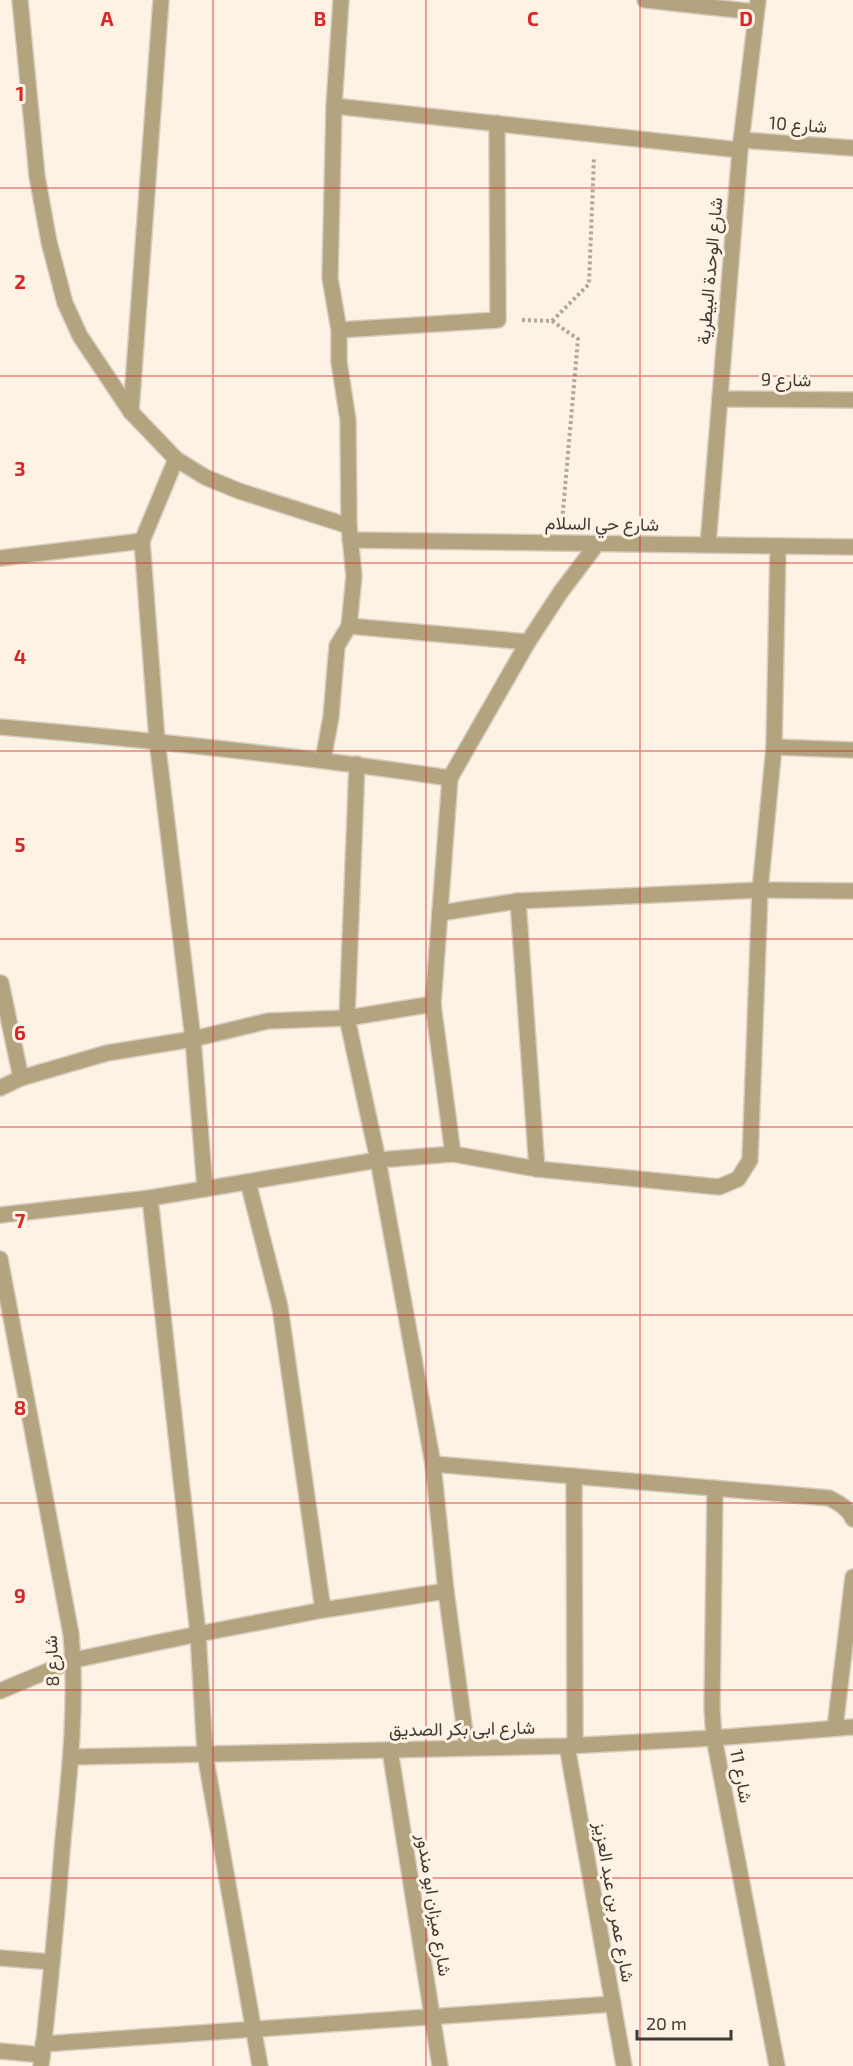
<svg xmlns="http://www.w3.org/2000/svg" width="853" height="2066" viewBox="0 0 853 2066" font-family="'Exo 2',Vazirmatn,sans-serif">
	<style>
		.lines { fill: none; stroke-linecap: round; stroke-linejoin: round }
		.minor-casing { stroke: #d7cdc0; stroke-width: 18 }
		.path { stroke: #b0a89d; stroke-width: 4; stroke-dasharray: 3 3; stroke-linecap: butt }
		.minor { stroke: #b3a37e; stroke-width: 15 }
		.grid { fill: none; stroke: #d62828; stroke-width: 1.5; stroke-opacity: 0.55 }
		.labels { text-anchor: middle; stroke-width: 6; stroke-linejoin: round; paint-order: stroke }
		.street-label { font-size: 18px; fill: #3e3a34; stroke: #fdf2e3 }
		.grid-label { font-size: 20px; text-anchor: middle; font-weight: bold; fill: #d62828; stroke: #fdf2e3; stroke-width: 6; stroke-linejoin: round; paint-order: stroke }
	</style>
	<rect width="100%" height="100%" fill="#fdf2e3"/>
	<g class="lines">
		<!-- minor casing -->
		<g class="minor-casing">
			<g id="minor">
				<path d="M20 0 37 176 49 242 65 303 80 336 131 412 176 459 205 477 239 491 349 526"/>
				<path d="M645 0 756 12"/>
				<path d="M334 106 740 150"/>
				<path d="M741 140 853 148"/>
				<path d="M339 330 498 320 497 123"/>
				<path d="M720 399 853 400"/>
				<path d="M131 412 161 0"/>
				<path d="M176 459 142 541 157 740 193 1039 205 1189"/>
				<path d="M350 540 853 547"/>
				<path d="M708 545 740 150 758 0"/>
				<path d="M0 558 142 541"/>
				<path d="M349 626 528 642"/>
				<path d="M0 727C151 740 300 756 450 778"/>
				<path d="M774 747 853 750"/>
				<path d="M323 760 331 717 337 646 349 626 354 576 349 526 348 420 339 362V330L330 278 334 106 341 0"/>
				<path d="M357 764 347 1018 378 1160 433 1464 446 1591 467 1747"/>
				<path d="M518 901 537 1169"/>
				<path d="M440 913 518 901 760 890 853 891"/>
				<path d="M1 983 21 1078"/>
				<path d="M433 1004 453 1154"/>
				<path d="M0 1088 21 1078 107 1053 193 1039 268 1021 347 1018 433 1004 450 778 528 642 560 593 597 544"/>
				<path d="M248 1182 280 1307 323 1610"/>
				<path d="M150 1198 198 1634 205 1754 260 2066"/>
				<path d="M0 1215 150 1198 378 1160 453 1154 537 1169 719 1187 738 1179 750 1160 760 890 774 747 778 546"/>
				<path d="M0 1259 71 1634C77 1702 70 1770 63 1839 57 1915 50 1990 41 2066"/>
				<path d="M433 1464 829 1498C839 1503 848 1508 853 1519"/>
				<path d="M574 1476 575 1745"/>
				<path d="M715 1488 712 1709 714 1738 777 2066"/>
				<path d="M0 1691 74 1660 198 1634 323 1610 446 1591"/>
				<path d="M835 1728 853 1577"/>
				<path d="M567 1746 624 2066"/>
				<path d="M390 1750 440 2066"/>
				<path d="M71 1757 567 1746 714 1738 853 1727"/>
				<path d="M0 1958 52 1962"/>
				<path d="M43 2044 613 2004"/>
				<path d="M0 2051 42 2055"/>
			</g>
		</g>
		<!-- path -->
		<g class="path">
			<path d="M522 320 552 321 578 339 562 522"/>
			<path d="M552 321 589 284 594 157"/>
		</g>
		<!-- minor -->
		<use href="#minor" class="minor"/>
	</g>
	<!-- grid -->
	<path class="grid" d="M213 0V2066M426 0V2066M640 0V2066M0 188H853M0 376H853M0 563H853M0 751H853M0 939H853M0 1127H853M0 1315H853M0 1503H853M0 1690H853M0 1878H853"/>
	<g class="labels">
		<!-- street labels -->
		<g class="street-label">
			<text transform="translate(798 125) rotate(4)" y="6">شارع 10</text>
			<text transform="translate(710 271) rotate(-85)" y="6">شارع الوحدة البيطرية</text>
			<text transform="translate(786 380) rotate(1)" y="6">شارع 9</text>
			<text transform="translate(602 524) rotate(1)" y="6">شارع حي السلام</text>
			<text transform="translate(52 1661) rotate(-93)" y="6">شارع 8</text>
			<text transform="translate(462 1729) rotate(-1)" y="6">شارع ابى بكر الصديق</text>
			<text transform="translate(741 1776) rotate(79)" y="6">شارع 11</text>
			<text transform="translate(614 1902) rotate(80)" y="6">شارع عمر بن عبد العزيز</text>
			<text transform="translate(434 1905) rotate(81)" y="6">شارع ميزان ابو مندور</text>
		</g>
	</g>
	<g class="grid-label">
		<text x="107" y="26">A</text>
		<text x="320" y="26">B</text>
		<text x="533" y="26">C</text>
		<text x="746" y="26">D</text>
		<text x="20" y="101">1</text>
		<text x="20" y="289">2</text>
		<text x="20" y="476">3</text>
		<text x="20" y="664">4</text>
		<text x="20" y="852">5</text>
		<text x="20" y="1040">6</text>
		<text x="20" y="1228">7</text>
		<text x="20" y="1415">8</text>
		<text x="20" y="1603">9</text>
	</g>
	<!-- scale -->
	<path d="M637 2030v9h94v-9" fill="none" stroke="#3e3a34" stroke-width="3"/>
	<text x="646" y="2030" font-size="18" fill="#3e3a34" stroke="#fdf2e3" stroke-width="4.5" paint-order="stroke">20 m</text>
</svg>
